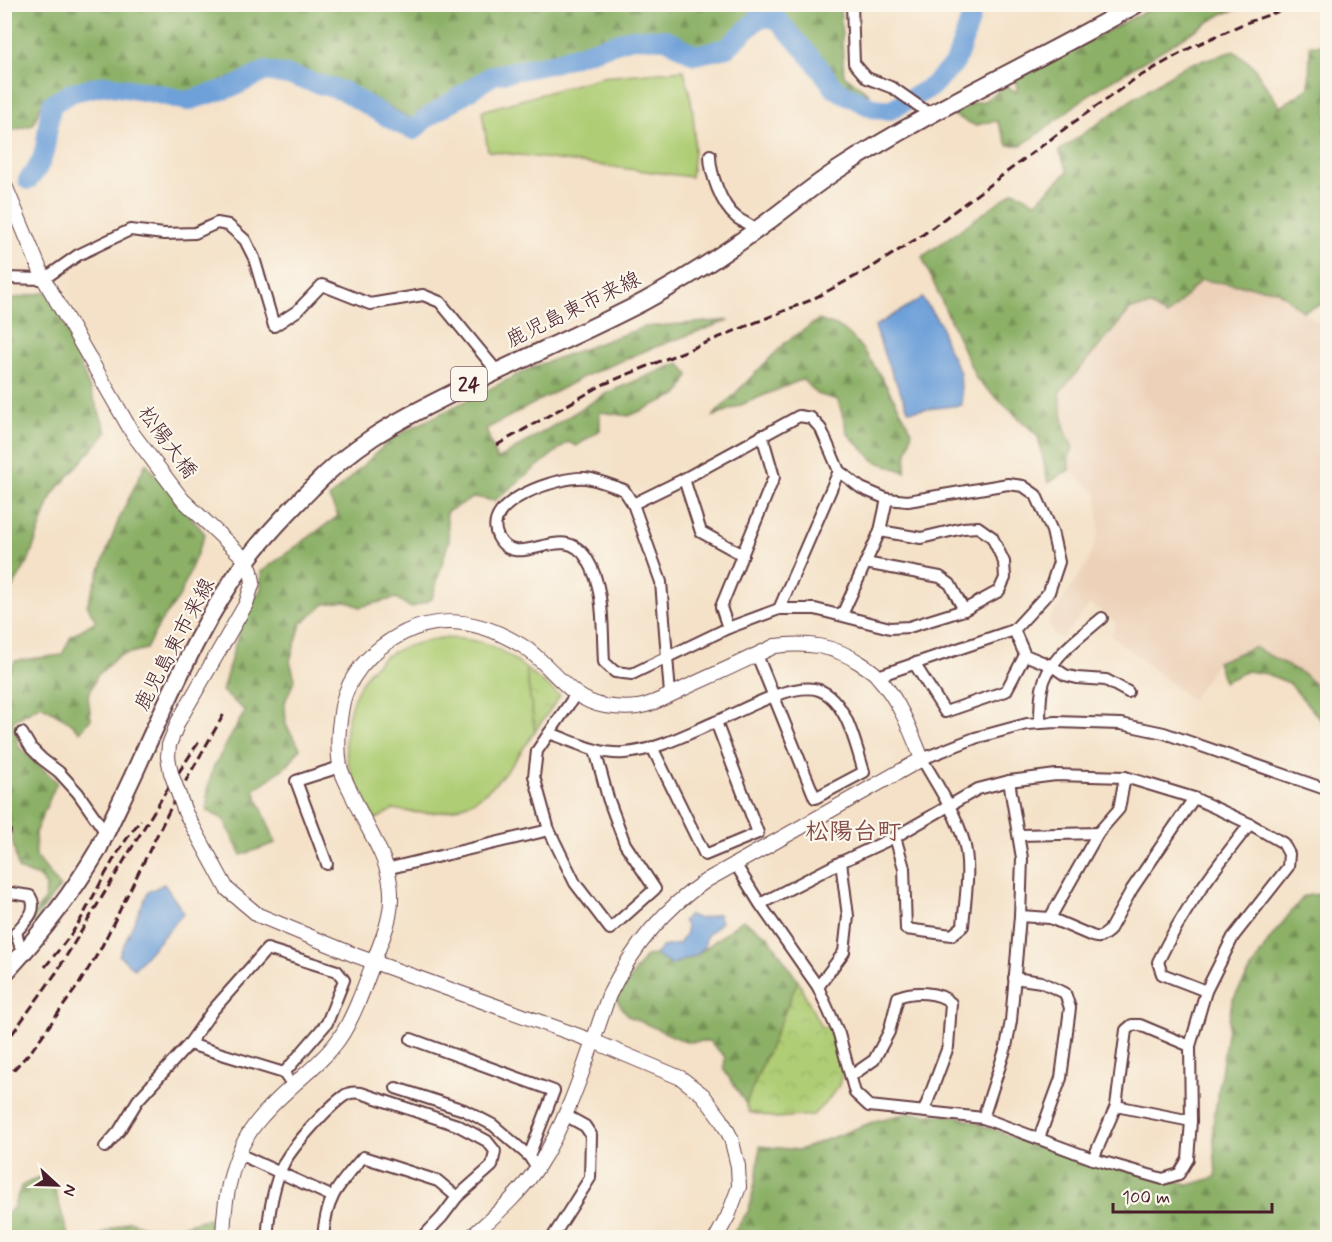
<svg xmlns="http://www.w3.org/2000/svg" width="1332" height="1242" viewBox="0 0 1332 1242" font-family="Mynerve,'Klee One',sans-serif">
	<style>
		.built { fill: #edd2b9 }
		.grass { fill: #afcd74; stroke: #7c7650; stroke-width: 1.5 }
		.forest { fill: url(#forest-firs); stroke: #6a6848; stroke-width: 1.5 }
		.park { fill: url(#park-crowns); stroke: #7c7650; stroke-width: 1.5 }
		.water { fill: #6ea0d9; stroke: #5c6082; stroke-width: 1.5 }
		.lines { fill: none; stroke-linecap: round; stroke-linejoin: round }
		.river { stroke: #6ea0d9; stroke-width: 20 }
		.street-casing { stroke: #643c42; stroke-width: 14 }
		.secondary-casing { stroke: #643c42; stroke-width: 16 }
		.primary-casing { stroke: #643c42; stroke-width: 20 }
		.street { stroke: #fff; stroke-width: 10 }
		.secondary { stroke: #fff; stroke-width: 14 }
		.primary { stroke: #fff; stroke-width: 16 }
		.rail { stroke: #4a1f2b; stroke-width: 3; stroke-dasharray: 9 4.5; stroke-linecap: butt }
		.secondary-bridge-casing { stroke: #643c42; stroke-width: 16; stroke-linecap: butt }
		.secondary-bridge { stroke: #fff; stroke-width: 14 }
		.labels { text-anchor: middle; stroke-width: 4.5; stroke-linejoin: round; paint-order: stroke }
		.shield { fill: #fbf7ec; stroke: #7f6065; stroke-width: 1.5 }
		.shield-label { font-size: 20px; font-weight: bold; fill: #4a1f2b }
		.street-label { font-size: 21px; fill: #4a1f2b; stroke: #fbf7ec }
		.quarter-label { font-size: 24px; font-weight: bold; fill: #844d49; stroke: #fbf7ec }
	</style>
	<defs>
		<pattern id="forest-firs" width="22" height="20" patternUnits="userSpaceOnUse" patternTransform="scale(1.5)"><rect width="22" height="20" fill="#8bb066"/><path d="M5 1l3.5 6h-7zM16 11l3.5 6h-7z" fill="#748f54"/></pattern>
		<pattern id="park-crowns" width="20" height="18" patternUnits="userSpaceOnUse" patternTransform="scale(1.5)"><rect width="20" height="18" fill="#afcd74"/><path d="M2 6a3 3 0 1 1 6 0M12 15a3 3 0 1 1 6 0" fill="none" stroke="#98b065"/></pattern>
	</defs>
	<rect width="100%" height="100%" fill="#fbf7ec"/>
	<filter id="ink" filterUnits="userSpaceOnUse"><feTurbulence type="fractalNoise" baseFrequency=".0167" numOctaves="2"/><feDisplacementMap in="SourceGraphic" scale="12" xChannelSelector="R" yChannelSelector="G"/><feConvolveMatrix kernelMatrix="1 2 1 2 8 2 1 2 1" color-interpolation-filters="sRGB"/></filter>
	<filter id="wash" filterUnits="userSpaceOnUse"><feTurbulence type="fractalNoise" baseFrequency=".008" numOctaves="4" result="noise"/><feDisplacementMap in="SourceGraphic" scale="24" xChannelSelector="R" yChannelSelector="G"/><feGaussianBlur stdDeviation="1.35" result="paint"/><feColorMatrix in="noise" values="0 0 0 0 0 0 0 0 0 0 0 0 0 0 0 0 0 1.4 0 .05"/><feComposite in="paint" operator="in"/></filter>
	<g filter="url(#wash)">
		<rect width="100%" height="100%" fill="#f4e1c7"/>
		<!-- built -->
		<path class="built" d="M1201 280 1276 290 1327 329V698L1305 675 1217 662 1192 700 1111 635 1116 623 1090 604 1062 639 1053 635 1048 622 1088 562 1099 530 1097 493 1069 470V458L1073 448 1065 429 1058 393 1131 309 1151 306 1168 315Z"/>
		<!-- grass -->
		<g class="grass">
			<path d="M684 70C695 111 697 135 691 177L488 151 482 111 601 77Z"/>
			<path d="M441 638C479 638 497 644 526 669L535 731C498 787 469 826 394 809L375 820C365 799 349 776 346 752 342 718 358 673 388 655 404 645 424 642 441 638Z"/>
		</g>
		<!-- forest -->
		<g class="forest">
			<path d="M5 4 840 5 844 75 870 94 840 85 780 12 760 11 726 43 699 48 667 33 630 30 545 58 484 71 414 120 346 84 265 64 188 95 109 79 74 83 41 105 33 125 7 132 4 129Z"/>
			<path d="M1157 5H1252L1222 14 1091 93 1033 138 1021 145H1008L997 121 983 123 976 126 953 115 972 103 984 101 1006 86 1016 92 1017 86 1014 80Z"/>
			<path d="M1310 45H1327V303L1303 311 1276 290 1201 280 1167 316 1151 306 1131 309 1059 393 1065 429 1073 448 1069 458V470L1048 483 1038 436 977 380 922 257 1014 191 1036 202 1068 171 1059 151 1131 100 1186 65 1234 51 1253 66 1280 107 1309 88Z"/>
			<path d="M51 291 107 432 52 495 28 562 5 600V300Z"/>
			<path d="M730 320 647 350 583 377 486 429 497 460 609 392 679 363 689 375 679 394 629 416 600 412V430L577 446 568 442 494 501 475 497 446 512 449 540 432 599 411 608 396 598 360 607 346 601 325 604 301 624 290 661 295 679 285 702 286 725 300 748 289 764 254 790 276 843 241 855 224 820 207 810 208 787 213 768 245 711 222 691 242 620 261 589V572L338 516 329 498 392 438 533 367 644 327Z"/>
			<path d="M818 320C826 323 837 325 844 330 867 346 897 405 912 431L907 453 905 472 875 461 848 434 838 400 817 394 803 379 712 417 786 342Z"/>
			<path d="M146 463 205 534 179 598 160 623 146 649 118 656 97 676 88 696 91 719 80 732 69 721 41 705 13 721 19 747 57 782 35 833 36 856 60 887 31 925 32 916 45 900 46 886 38 877 18 869 5 801V679L15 661 62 655 71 636 96 621 87 605 119 519Z"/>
			<path d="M1254 647 1305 675 1327 698V727L1289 683 1267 674 1247 671 1224 682 1217 662Z"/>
			<path d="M1327 893V1237L730 1238 749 1210 757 1173 760 1146 799 1150 878 1120 909 1113 958 1116 1037 1146 1092 1164 1161 1175 1189 1185 1216 1177 1213 1125 1232 1001 1269 940 1304 896Z"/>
			<path d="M743 920 768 936 798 981 746 1104 724 1070 725 1057 709 1041 686 1042 628 1016 616 999 646 956 655 955 671 965 696 955Z"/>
			<path d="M40 1177 54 1187 69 1237H5V1216L13 1208 21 1186Z"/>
			<path d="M209 1218 212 1237H95L129 1221 161 1232Z"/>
		</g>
		<!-- park -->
		<g class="park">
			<path d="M526 669 560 696 535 731Z"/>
			<path d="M798 981 821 1027 831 1025 844 1066 839 1085 828 1100 813 1115 776 1118 749 1112 746 1104Z"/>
		</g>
		<!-- water -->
		<g class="water">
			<path d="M922 298 941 325 944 340 960 373 962 405 909 411 886 360 875 326Z"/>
			<path d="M164 884 184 913 134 969 119 955 148 892Z"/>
			<path d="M718 914 721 922 707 935 704 947 696 955 671 965 655 955 662 947 679 944C685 936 690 929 683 921L689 915 700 919Z"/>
		</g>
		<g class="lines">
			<!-- river -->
			<path class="river" d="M28 180C51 157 44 133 52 104L73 92 105 85 154 93 187 101 233 87 266 71 291 76 343 91 399 124 414 130 424 120 493 75 550 64 632 38 666 39 695 55 727 48 760 17 777 19 815 62 835 89 873 108 890 110 931 87 955 63 968 27 974 4"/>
		</g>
	</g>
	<g filter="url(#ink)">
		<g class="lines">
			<!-- street casing -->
			<g class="street-casing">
				<g id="street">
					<path d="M852 4 854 63 867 78 893 88 930 114"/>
					<path d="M710 155C710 173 721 205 736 217 742 222 750 224 755 230"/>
					<path d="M4 278 44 279 78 255 130 230 164 234 195 233 217 223 228 225 245 240 254 258 274 326 297 311 322 285 370 304 423 295 440 302 496 370"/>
					<path d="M684 479 701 532 743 555"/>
					<path d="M633 504 684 479 799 416 811 418 821 429 839 471 861 488 887 499 908 501 1008 484 1023 486 1036 495 1052 531 1059 562 1049 592 1014 630 878 676"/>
					<path d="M865 563 940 577 950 584 964 610"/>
					<path d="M779 609 839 471"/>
					<path d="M842 615 880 531 887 499"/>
					<path d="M728 628 721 607 774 477 762 435"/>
					<path d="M1014 630 1025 655 1052 666 1065 675 1077 678 1106 680 1128 692"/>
					<path d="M914 663 945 712 1006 691 1025 655"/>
					<path d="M670 694 661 582 633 504 624 490C612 486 597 479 585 478 560 476 480 501 498 537 518 574 562 518 587 559 605 587 602 630 604 662L615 672 632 674 728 628 779 609H815L890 628 909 627 964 610 999 591 1005 578 1004 562 992 537 978 527 963 528 921 538 880 531"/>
					<path d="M1040 723C1040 712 1040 700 1042 689 1047 659 1080 637 1102 618"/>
					<path d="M22 733 31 748 42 759 59 772 78 793 106 833"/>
					<path d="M549 733C573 741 598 755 624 753 655 751 687 734 715 722 740 712 792 681 819 690 847 700 856 747 864 772L815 798 757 655"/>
					<path d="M652 747 705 855 758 833 716 722"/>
					<path d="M4 830 5 831"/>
					<path d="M549 830 575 883 610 929 655 889 625 844 608 798 595 750"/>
					<path d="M1020 835 1098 833"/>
					<path d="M895 837 904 868 906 929 952 935 963 926C965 899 971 868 964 842 956 813 937 785 922 759L975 738 1027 724 1056 722 1121 724 1164 733 1328 790"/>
					<path d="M327 864 296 781 340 767"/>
					<path d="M736 865 760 904 818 987 839 1034 855 1093 869 1106 983 1118 1093 1159 1163 1179 1179 1174 1188 1159 1191 1121 1190 1046 1206 991 1233 937 1288 867 1289 854 1283 843 1250 824 1194 798 1125 777 1056 775 1009 781 978 789 895 837 841 862 760 904"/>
					<path d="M386 869 549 830 534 776 537 751 576 694"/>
					<path d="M4 892 30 896C39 910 26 921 16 932L20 946 27 950"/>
					<path d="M1020 916 1050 918 1092 936C1100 939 1103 936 1109 931L1132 889 1194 798"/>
					<path d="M1050 918 1098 833 1119 809 1125 777"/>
					<path d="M1014 978 1041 982 1065 993 1070 1008 1061 1078 1039 1138"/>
					<path d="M818 987 844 952 848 916 841 862"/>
					<path d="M1206 991 1162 974 1158 962C1182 911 1215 868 1250 824"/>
					<path d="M411 1039 554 1091 529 1156"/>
					<path d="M189 1044 284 1073 287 1078"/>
					<path d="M851 1076 874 1060 889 1032 898 997C913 991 939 991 951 1003L948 1047 924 1111"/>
					<path d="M396 1088 464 1110 493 1125 529 1156 532 1161"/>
					<path d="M1116 1106 1191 1121"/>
					<path d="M983 1118 1006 1047 1011 1021 1020 916 1022 858 1009 781"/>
					<path d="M105 1147 119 1131 138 1100 189 1044 213 1010 267 949 337 971 344 980 327 1023 284 1073"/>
					<path d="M239 1154 331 1196"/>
					<path d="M1093 1159 1116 1106 1126 1030 1132 1025H1140L1190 1046"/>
					<path d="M268 1238C267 1218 275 1178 285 1161 295 1144 328 1107 344 1096 349 1092 354 1092 361 1093L457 1125 487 1141 495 1151 492 1166 457 1197 442 1217 422 1238"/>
					<path d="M323 1238C326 1197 338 1186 363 1157L438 1181 457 1197"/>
					<path d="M552 1238 590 1178 591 1135 585 1126 565 1115"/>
				</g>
			</g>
			<!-- secondary casing -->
			<g class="secondary-casing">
				<g id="secondary">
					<path d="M4 183 44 279 133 434 182 499 247 561 251 571 253 582 246 604 178 722 169 745 168 757"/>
					<path d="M185 812 227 889 258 915 357 956 593 1041 681 1078 703 1095 721 1119 731 1138 738 1166 739 1187 728 1216 716 1238"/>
					<path d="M223 1238C224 1198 231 1154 257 1122 266 1111 277 1100 288 1090 305 1074 325 1059 339 1039 357 1013 371 967 383 937 407 875 373 846 351 792 347 784 342 775 340 766 338 754 338 740 339 728 341 715 341 702 347 690 354 673 367 658 381 647 427 612 473 616 521 645 550 662 569 701 605 706 618 708 636 709 649 704 662 700 676 692 689 686 718 673 746 660 775 646 807 642 833 645 860 663 866 667 874 671 878 677 899 700 911 731 922 759L707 880C663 909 632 948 609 995 589 1051 570 1118 537 1168 519 1195 494 1216 470 1238"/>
				</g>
			</g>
			<!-- primary casing -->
			<g class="primary-casing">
				<path id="primary" d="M4 974C40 935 71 896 98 850 112 819 128 788 142 756 173 689 202 620 247 560 266 535 289 511 312 488 352 446 391 424 443 398 509 364 578 336 643 302 686 279 727 252 766 223 790 205 813 186 839 169 934 107 1038 61 1137 4"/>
			</g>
			<!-- street -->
			<use href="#street" class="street"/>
			<!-- secondary -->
			<use href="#secondary" class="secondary"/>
			<!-- primary -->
			<use href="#primary" class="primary"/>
			<!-- rail -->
			<g class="rail">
				<path d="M497 445 604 384 811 300 869 269 921 236 1067 127 1135 79 1190 48 1243 24 1300 4"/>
				<path d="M45 967C57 952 71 936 81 919 100 885 116 850 141 820"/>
				<path d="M4 1045 56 973 165 793 200 740"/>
				<path d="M4 1080 32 1050 79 984 100 950 172 805 224 714"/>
			</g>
			<!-- secondary-bridge casing -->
			<g class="secondary-bridge-casing">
				<path id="secondary-bridge" d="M168 757 171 773 185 812"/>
			</g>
			<!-- secondary-bridge -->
			<use href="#secondary-bridge" class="secondary-bridge"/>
		</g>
	</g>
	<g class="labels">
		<!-- shield labels -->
		<rect class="shield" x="451" y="367" width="36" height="34" rx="4.5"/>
		<g class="shield-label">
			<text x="469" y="391">24</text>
		</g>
		<!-- street labels -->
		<g class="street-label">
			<text transform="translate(573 309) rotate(-26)" y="7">鹿児島東市来線</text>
			<text transform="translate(168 442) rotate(54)" y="7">松陽大橋</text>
			<text transform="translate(174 644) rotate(-62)" y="7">鹿児島東市来線</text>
		</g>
		<!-- quarter labels -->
		<g class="quarter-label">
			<text x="853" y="839">松陽台町</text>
		</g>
	</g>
	<!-- margin -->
	<rect width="1332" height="1242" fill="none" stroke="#fbf7ec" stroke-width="24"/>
	<!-- north arrow -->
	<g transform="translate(57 1185) rotate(112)" stroke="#fbf7ec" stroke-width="4.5" paint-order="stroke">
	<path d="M0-4.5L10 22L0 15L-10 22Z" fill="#4a1f2b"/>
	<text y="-9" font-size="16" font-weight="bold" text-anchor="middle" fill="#4a1f2b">N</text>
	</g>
	<!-- scale -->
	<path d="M1113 1203v9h159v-9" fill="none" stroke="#4a1f2b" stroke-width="3"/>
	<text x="1122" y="1203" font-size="18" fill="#4a1f2b" stroke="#fbf7ec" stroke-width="4.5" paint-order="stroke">100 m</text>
</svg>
